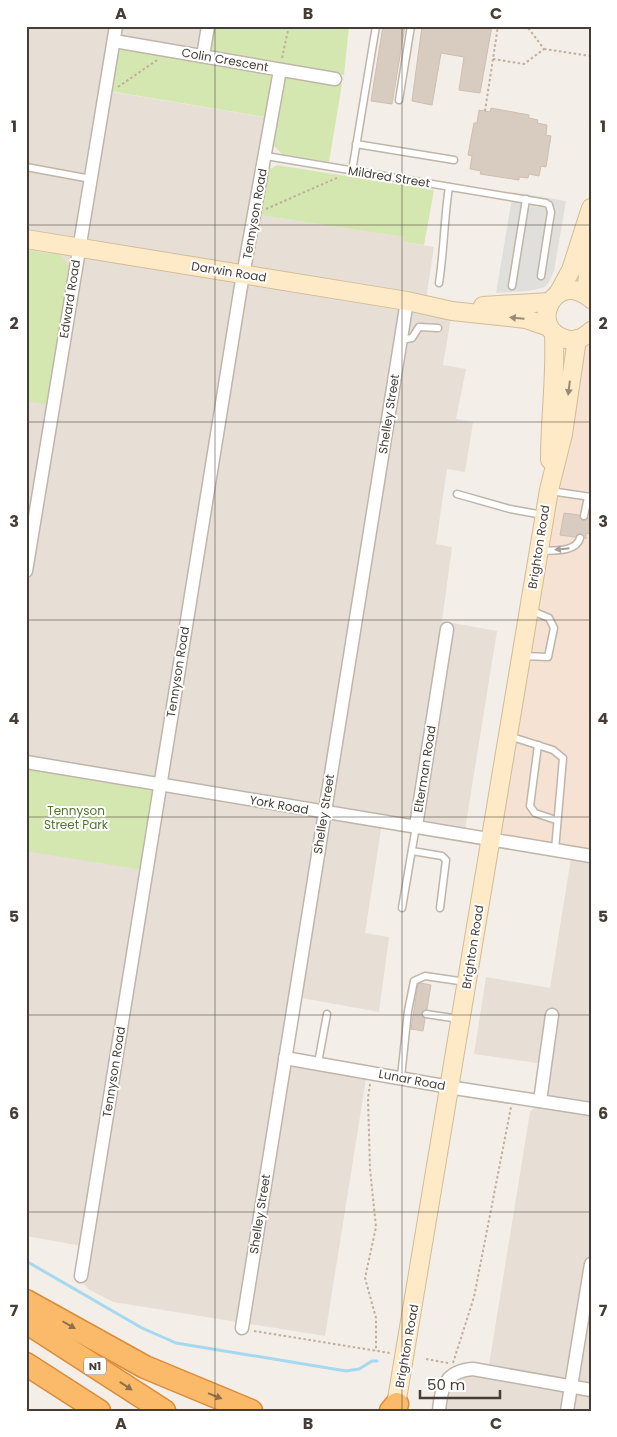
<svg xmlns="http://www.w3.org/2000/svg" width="617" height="1437" viewBox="0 0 617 1437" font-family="Poppins,sans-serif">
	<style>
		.residential { fill: #e7dfd5 }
		.commercial { fill: #f5e2d2 }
		.green { fill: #d5e7b0 }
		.parking { fill: #e1dfdc }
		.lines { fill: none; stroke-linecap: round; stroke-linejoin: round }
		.stream { stroke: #a4d9ef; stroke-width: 3 }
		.building { fill: #d8cbc0; stroke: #cfbfb0 }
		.lane-casing { stroke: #bfb5aa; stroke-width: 9 }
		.street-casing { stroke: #bfb5aa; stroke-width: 15 }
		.secondary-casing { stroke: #d3bc98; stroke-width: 20 }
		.highway-casing { stroke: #db8c39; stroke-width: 25 }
		.path { stroke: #c0af9b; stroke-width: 2; stroke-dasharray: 2.5 2.5; stroke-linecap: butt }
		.lane { stroke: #fff; stroke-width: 6 }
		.street { stroke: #fff; stroke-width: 12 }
		.secondary { stroke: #feeac7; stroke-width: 18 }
		.highway { stroke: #fbba6a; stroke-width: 22 }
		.oneway { fill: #998b77 }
		.oneway2 { fill: #a29e9a }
		.oneway3 { fill: #8e704b }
		.grid { fill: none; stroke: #463e36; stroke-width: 1; stroke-opacity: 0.55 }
		.labels { text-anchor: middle; stroke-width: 4; stroke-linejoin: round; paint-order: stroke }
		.shield { fill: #fff; stroke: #7e7872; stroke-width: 1 }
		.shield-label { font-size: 11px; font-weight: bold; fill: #463e36 }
		.street-label { font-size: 12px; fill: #463e36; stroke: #fff }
		.park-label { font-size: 12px; fill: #50772a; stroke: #fff }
		.neatline { fill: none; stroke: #463e36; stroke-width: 2 }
		.grid-label { font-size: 16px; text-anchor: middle; font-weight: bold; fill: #463e36 }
	</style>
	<rect width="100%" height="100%" fill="#f3eee7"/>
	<!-- residential -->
	<g class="residential">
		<path d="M26 26H207L203 57 115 43 106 91 269 118 259 215 405 237 404 242 434 247 425 305 452 312 443 365 466 369 456 419 473 422 465 472 447 469 436 544 452 547 442 621 497 631 464 836 382 823 365 933 389 937 379 1012 296 997 286 1059 367 1073 325 1336 113 1302 88 1289 81 1281 87 1247 26 1236Z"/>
		<path d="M572 852 591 855V1411H438L448 1378 488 1371 530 1112 539 1103 544 1064 474 1054 486 977 550 988Z"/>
	</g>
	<!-- commercial -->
	<path class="commercial" d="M591 332V855L492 838 577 340Z"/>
	<!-- green -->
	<g class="green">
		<path d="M212 26H349L344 75 213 53 210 50Z"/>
		<path d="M125 49 269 73 272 79 265 117 109 91 117 51Z"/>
		<path d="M290 76 342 84 329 162 282 154 272 144 283 79Z"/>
		<path d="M277 165 434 190 424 245 404 242V237L259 215 268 170Z"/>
		<path d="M26 250 61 255 70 268 48 405 26 401Z"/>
		<path d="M26 768 150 790 155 795 143 870 26 851Z"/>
	</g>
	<!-- parking -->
	<path class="parking" d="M513 192 566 201 554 271 549 282 545 287 529 291 496 293Z"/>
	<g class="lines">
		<!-- stream -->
		<path class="stream" d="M26 1261 142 1328 176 1343 346 1371 359 1369 372 1361H377"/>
	</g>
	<!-- building -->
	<g class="building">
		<path d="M383 26H405L392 104 371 101Z"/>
		<path d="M422 26H492L480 93 459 90 464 57 441 53 432 105 412 101Z"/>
		<path d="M491 108 529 115V118L538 120 537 123 547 125 546 135 551 136 546 167 541 166 539 176 529 174 528 178 519 177V180L480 174 481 171 470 169 472 156 468 155 474 123H477L479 110 490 112Z"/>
		<path d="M564 513 579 515 583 521 591 517V534L586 533V539L580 533 575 537 560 535Z"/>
		<path d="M421 983 431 985 427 1009 421 1013 425 1019 423 1031 411 1029 418 984Z"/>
	</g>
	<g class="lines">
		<!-- lane casing -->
		<g class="lane-casing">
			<g id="lane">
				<path d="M399 100 411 26"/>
				<path d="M356 144 454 160"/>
				<path d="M266 156 546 203 549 205 551 212 541 276"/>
				<path d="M26 167 91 179"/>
				<path d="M352 171 376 26"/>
				<path d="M439 283C444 251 444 219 449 187"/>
				<path d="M512 286 526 199"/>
				<path d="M401 340 412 338 419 327 438 328"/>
				<path d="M550 491 591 497"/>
				<path d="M457 494 510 509 543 515"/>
				<path d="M584 516 588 497"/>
				<path d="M539 551C552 550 576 553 580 538"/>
				<path d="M523 656 548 657 554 628 549 618 530 610"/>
				<path d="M509 736 553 750 563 758 555 850"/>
				<path d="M538 745 530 806 535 813 556 820"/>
				<path d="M412 851 442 856 446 860 440 908"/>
				<path d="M402 908 416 826"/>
				<path d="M426 1014 459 1019"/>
				<path d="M318 1063 327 1014"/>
				<path d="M401 1077 408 1011 414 981 425 976 466 982"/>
			</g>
		</g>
		<!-- street casing -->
		<g class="street-casing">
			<g id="street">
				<path d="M114 41 335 79"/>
				<path d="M203 56 208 26"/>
				<path d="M26 571 116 26"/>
				<path d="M26 762 591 856"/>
				<path d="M416 826 447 629"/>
				<path d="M285 1058 461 1089 591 1109"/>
				<path d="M540 1101 552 1015"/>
				<path d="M81 1276 240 292 280 70"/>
				<path d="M242 1328 407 301"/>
				<path d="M439 1411C441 1386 446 1371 473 1369L591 1390"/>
				<path d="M567 1411 591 1264"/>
			</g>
		</g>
		<!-- secondary casing -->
		<g class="secondary-casing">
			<g id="secondary">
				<path d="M26 239 407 301 452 311 526 319 549 327"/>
				<path d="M558 294 571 270 591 208"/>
				<path d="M586 294 591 248"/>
				<path d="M591 299C555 267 526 329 566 339 576 342 583 338 591 331"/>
				<path d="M483 306 550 302"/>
				<path d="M550 460C550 418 556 376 554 333"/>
				<path d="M395 1411 549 490 563 434 577 339"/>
			</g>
		</g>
		<!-- highway casing -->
		<g class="highway-casing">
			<g id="highway">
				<path d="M26 1301 145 1367 251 1411"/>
				<path d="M26 1322 164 1411"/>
				<path d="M26 1364 99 1411"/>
				<path d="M391 1411 397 1404"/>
			</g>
		</g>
		<!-- path -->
		<g class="path">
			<path d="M544 49 591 56"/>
			<path d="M282 58 289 26"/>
			<path d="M493 59 524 64 544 49 529 29 514 26"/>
			<path d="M118 87 157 60"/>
			<path d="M485 111 498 26"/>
			<path d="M266 209 339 177"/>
			<path d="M370 1084 368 1098 370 1169 376 1227 365 1278 376 1318V1351"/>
			<path d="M254 1331 390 1353"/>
			<path d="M426 1359 448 1363"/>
			<path d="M453 1363 474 1297 511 1107"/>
		</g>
		<!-- lane -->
		<use href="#lane" class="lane"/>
		<!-- street -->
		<use href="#street" class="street"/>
		<!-- secondary -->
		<use href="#secondary" class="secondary"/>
		<!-- highway -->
		<use href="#highway" class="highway"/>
	</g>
	<!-- one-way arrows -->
	<defs><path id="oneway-solid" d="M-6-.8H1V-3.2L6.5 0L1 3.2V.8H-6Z" transform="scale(1.25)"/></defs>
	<g class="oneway">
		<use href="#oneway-solid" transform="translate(517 318) rotate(-175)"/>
		<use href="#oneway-solid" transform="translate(569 388) rotate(97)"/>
	</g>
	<use class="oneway2" href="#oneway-solid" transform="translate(562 549) rotate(174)"/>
	<g class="oneway3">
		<use href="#oneway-solid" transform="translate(69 1325) rotate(30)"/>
		<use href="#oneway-solid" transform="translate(126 1386) rotate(33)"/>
		<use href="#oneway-solid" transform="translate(215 1396) rotate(22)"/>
	</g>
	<!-- grid -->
	<path class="grid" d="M215 26V1411M402 26V1411M26 225H591M26 422H591M26 620H591M26 817H591M26 1015H591M26 1212H591"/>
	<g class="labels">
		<!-- shield labels -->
		<rect class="shield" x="84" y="1357.5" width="22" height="17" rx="4"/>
		<g class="shield-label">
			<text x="95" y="1370">N1</text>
		</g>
		<!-- street labels -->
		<g class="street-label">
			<text transform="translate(225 60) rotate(10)" y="4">Colin Crescent</text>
			<text transform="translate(389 177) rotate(9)" y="4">Mildred Street</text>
			<text transform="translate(255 214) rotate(-80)" y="4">Tennyson Road</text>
			<text transform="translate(229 272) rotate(9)" y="4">Darwin Road</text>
			<text transform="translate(70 299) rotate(-81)" y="4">Edward Road</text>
			<text transform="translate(389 414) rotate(-81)" y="4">Shelley Street</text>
			<text transform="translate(539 547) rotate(-81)" y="4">Brighton Road</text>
			<text transform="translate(178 672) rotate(-81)" y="4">Tennyson Road</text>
			<text transform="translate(425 769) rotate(-81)" y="4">Elterman Road</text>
			<text transform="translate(279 805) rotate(10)" y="4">York Road</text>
			<text transform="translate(324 814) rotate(-81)" y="4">Shelley Street</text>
			<text transform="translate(473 947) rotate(-81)" y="4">Brighton Road</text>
			<text transform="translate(114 1072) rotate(-81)" y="4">Tennyson Road</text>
			<text transform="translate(412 1080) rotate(11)" y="4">Lunar Road</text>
			<text transform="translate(260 1214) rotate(-81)" y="4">Shelley Street</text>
			<text transform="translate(407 1346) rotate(-80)" y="4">Brighton Road</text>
		</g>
		<!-- park labels -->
		<g class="park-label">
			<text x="76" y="815">Tennyson<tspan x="76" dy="14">Street Park</tspan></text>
		</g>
	</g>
	<!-- border -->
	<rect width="617" height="1437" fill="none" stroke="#ffffff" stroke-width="55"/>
	<!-- scale -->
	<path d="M420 1390v8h80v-8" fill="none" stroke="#463e36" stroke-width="2.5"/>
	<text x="427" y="1390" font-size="15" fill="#463e36" stroke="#ffffff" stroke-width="4" paint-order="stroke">50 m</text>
	<rect x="28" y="28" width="562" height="1382" class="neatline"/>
	<g class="grid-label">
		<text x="121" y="19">A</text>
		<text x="308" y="19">B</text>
		<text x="496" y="19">C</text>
		<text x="14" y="132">1</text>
		<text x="603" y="132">1</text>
		<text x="14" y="329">2</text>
		<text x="603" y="329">2</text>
		<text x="14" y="527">3</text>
		<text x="603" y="527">3</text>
		<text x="14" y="724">4</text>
		<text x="603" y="724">4</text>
		<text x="14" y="922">5</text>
		<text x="603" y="922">5</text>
		<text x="14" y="1119">6</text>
		<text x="603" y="1119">6</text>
		<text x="14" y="1316">7</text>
		<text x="603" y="1316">7</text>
		<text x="121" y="1429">A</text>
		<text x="308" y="1429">B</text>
		<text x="496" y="1429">C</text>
	</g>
</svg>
